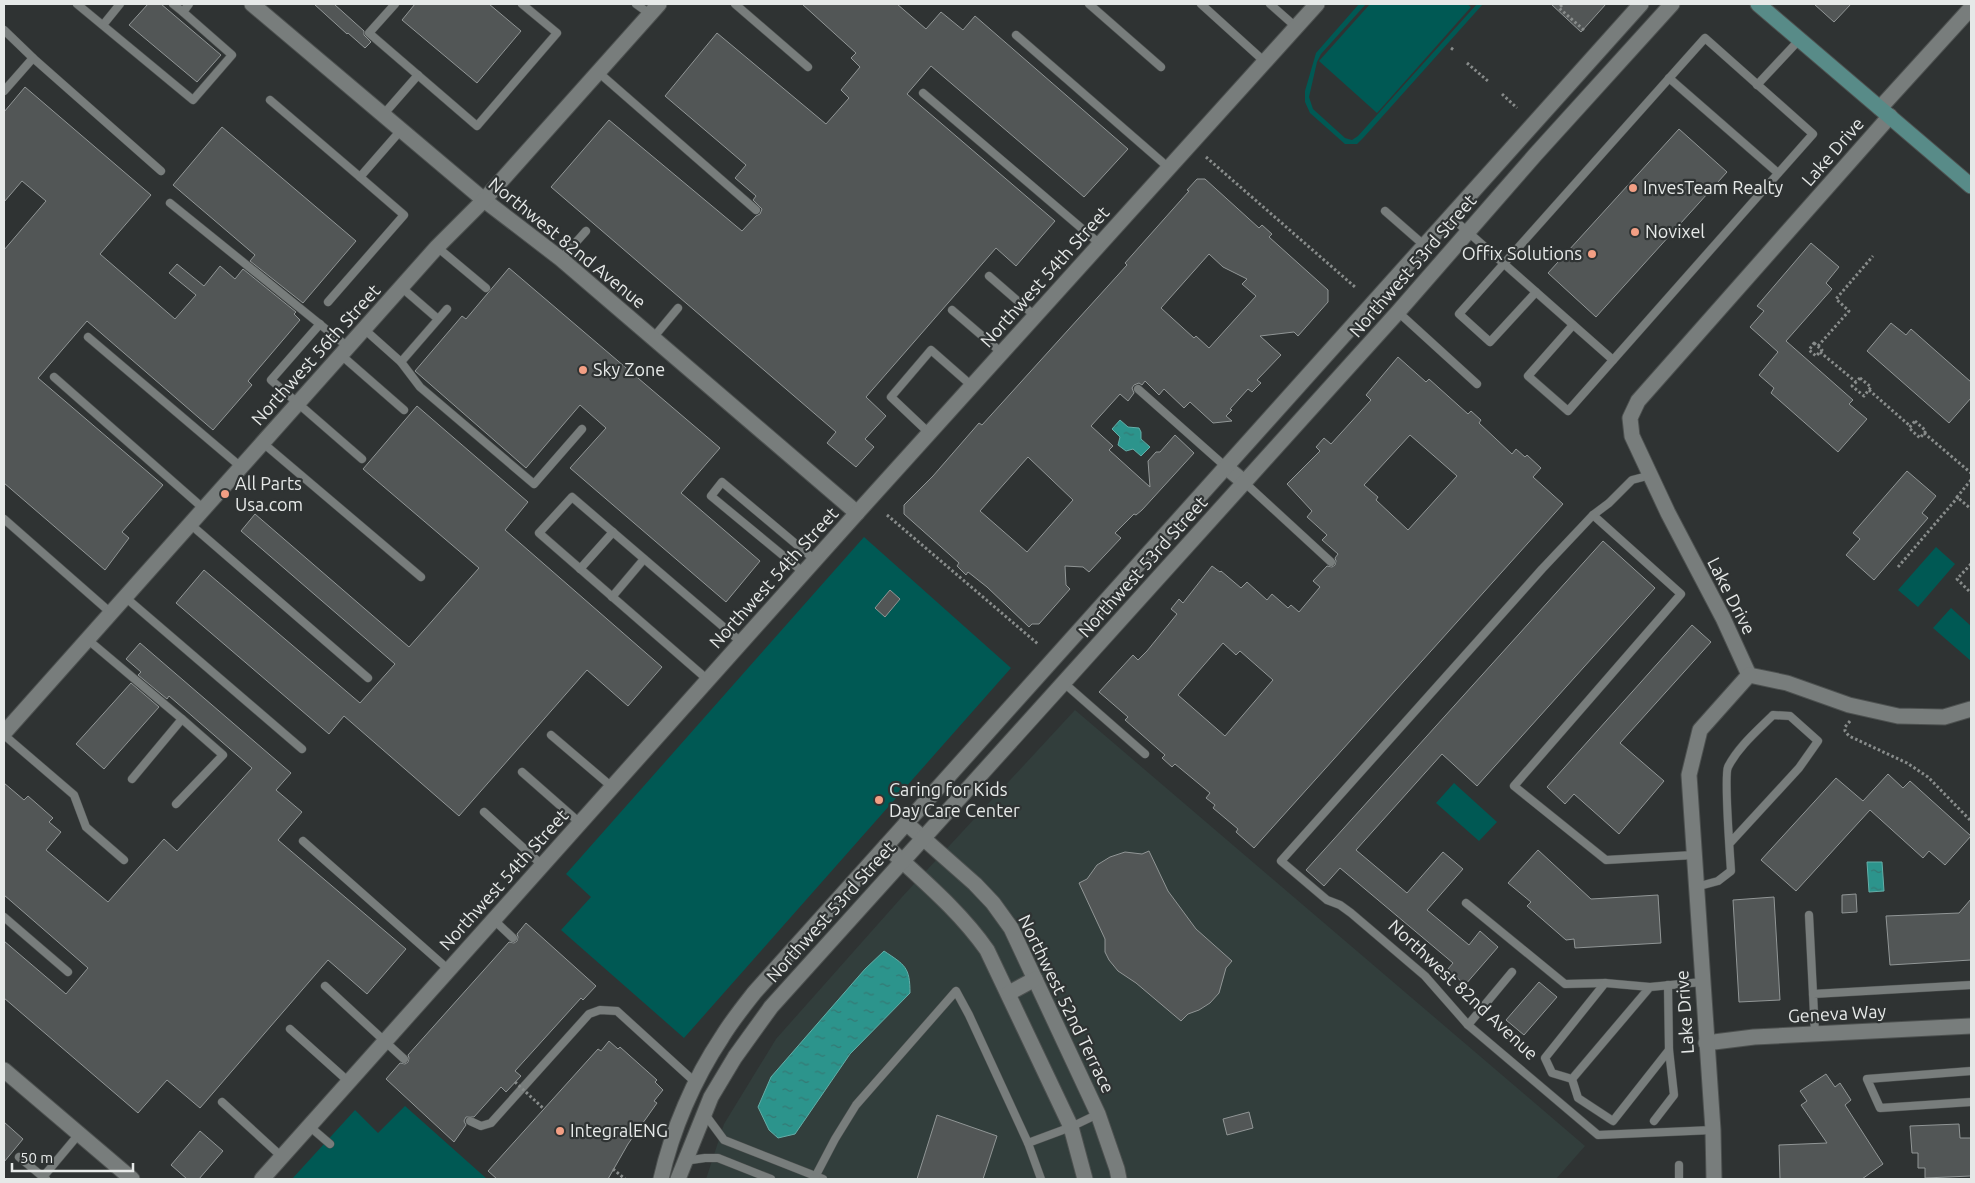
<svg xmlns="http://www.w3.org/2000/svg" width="1975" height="1183" viewBox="0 0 1975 1183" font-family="Ubuntu,sans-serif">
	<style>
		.built { fill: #323e3c }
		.grass { fill: #005954 }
		.water { fill: url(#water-ripples); stroke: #64aea8 }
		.building { fill: #525656; stroke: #919696; fill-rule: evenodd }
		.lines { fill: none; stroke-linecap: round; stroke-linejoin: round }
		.service-casing { stroke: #4d5150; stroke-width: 9 }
		.minor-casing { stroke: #4d5150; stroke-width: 17 }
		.tertiary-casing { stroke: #4d5150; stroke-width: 17 }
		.secondary-casing { stroke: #4d5150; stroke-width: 17 }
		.path { stroke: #888c8b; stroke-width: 3; stroke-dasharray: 2.5 2.5; stroke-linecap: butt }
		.service { stroke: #787d7c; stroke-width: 8 }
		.minor { stroke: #787d7c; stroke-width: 15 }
		.tertiary { stroke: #787d7c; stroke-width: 15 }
		.secondary { stroke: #588b88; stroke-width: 15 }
		.path-bridge { stroke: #888c8b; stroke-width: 3; stroke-dasharray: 2.5 2.5; stroke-linecap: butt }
		.poi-dot { fill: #f39f84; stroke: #2f3333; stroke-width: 2 }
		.labels { text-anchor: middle; stroke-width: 4.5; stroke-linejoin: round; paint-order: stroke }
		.street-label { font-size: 18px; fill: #e6e9e8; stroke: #2f3333 }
		.poi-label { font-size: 18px; fill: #e6e9e8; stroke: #2f3333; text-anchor: start }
	</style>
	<defs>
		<pattern id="water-ripples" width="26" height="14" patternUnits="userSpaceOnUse" patternTransform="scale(1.25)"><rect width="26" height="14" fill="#2c948c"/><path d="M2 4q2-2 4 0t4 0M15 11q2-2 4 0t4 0" fill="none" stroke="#357974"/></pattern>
	</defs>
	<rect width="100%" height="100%" fill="#2f3333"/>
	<!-- built -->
	<path class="built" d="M1075 710 1585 1146 1556 1179H706L724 1124 776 1039 902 897Z"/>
	<!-- grass -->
	<g class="grass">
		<path d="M1359 4H1366L1321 54 1317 62 1309 97 1313 109 1345 138 1352 140 1358 136 1477 4H1483L1364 137 1357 144H1345L1310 113 1305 102V91L1316 53Z"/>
		<path d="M1370 4H1467L1471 7 1377 113 1319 61Z"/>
		<path d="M864 537 1011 668 684 1038 561 930 591 897 566 874Z"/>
		<path d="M1936 547 1955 564 1918 607 1898 590Z"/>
		<path d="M1951 608 1971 626V661L1933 628Z"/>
		<path d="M1454 783 1497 822 1479 841 1436 803Z"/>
		<path d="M405 1106 487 1179H292L355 1110 378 1133Z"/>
	</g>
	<!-- water -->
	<g class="water">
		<path d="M1120 420 1128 427 1139 428 1141 432V439L1150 447 1141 456 1133 449 1126 451 1118 445 1120 437 1112 429Z"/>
		<path d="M1867 862H1882L1884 891 1869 892Z"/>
		<path d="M884 951C905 965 910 967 910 993L850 1054 795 1134 778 1138 769 1130 758 1107 771 1077 865 969Z"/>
	</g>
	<!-- building -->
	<g class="building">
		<path d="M148 4H161L221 55 197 82 129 25Z"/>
		<path d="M314 4H334L364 31V35L371 42 365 48 348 33 347 34Z"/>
		<path d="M415 4H489L521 31 477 83 402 20Z"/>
		<path d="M802 4H897L926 29 941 12 963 30 975 16 1128 149 1084 197 931 66 907 94 1055 221 1016 266 996 248 866 397 886 416 865 439 874 447 856 467 827 443 836 432 551 187 609 120 742 231 756 216 760 214 762 209 753 200 756 196 735 178 746 165 665 96 717 33 826 124 849 98 841 90 860 67 851 58 856 53Z"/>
		<path d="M1551 4H1606L1581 32Z"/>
		<path d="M1814 4H1851L1834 22Z"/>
		<path d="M25 87 151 195 100 254 175 319 196 295 169 273 177 264 204 286 220 266 235 279 243 269 296 312 294 314 300 320 248 381 252 385 213 430 87 321 38 378 163 485 122 532 129 538 105 570 4 483V250L46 201 22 181 4 202V112Z"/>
		<path d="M222 127 356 241 303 303 250 261 255 255 173 185Z"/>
		<path d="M1679 129 1727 172 1596 317 1548 273Z"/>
		<path d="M1197 179H1205L1259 228 1262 225 1272 234 1269 237 1328 290V302L1298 336 1294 332 1260 336 1281 355 1257 380 1261 383 1252 392 1248 389 1230 409 1232 410 1226 416 1232 421 1213 423 1190 402 1184 408 1164 389 1159 395 1145 381 1142 385 1139 383 1134 385 1132 388 1134 393 1128 401 1120 394 1091 426 1113 446 1109 450 1150 487 1148 461 1156 452H1160L1175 435 1194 453 1142 510 1136 515 1134 514 1115 533 1121 538 1089 572 1083 567 1065 566 1066 585 1070 589 1039 624H1032L1029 627 987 587 968 572 966 575 957 566 959 563 904 514V505L933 476 979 423 982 425 1127 265 1125 263 1189 191 1187 190ZM1209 254 1223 267 1247 279 1242 284 1256 296 1209 348 1196 336 1194 338 1161 308ZM1028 457 1073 500 1027 552 980 511Z"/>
		<path d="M1811 243 1839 267 1826 283 1832 289 1786 341 1853 400 1849 404 1867 419 1838 452 1771 393 1774 388 1759 375 1778 352 1750 327 1764 311 1757 306Z"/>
		<path d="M509 268 720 448 681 493 760 561 726 602 570 468 606 428 580 405 526 468 415 371 462 316 466 319Z"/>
		<path d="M1891 323 1906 335 1911 329 1971 382V398L1949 423 1867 351Z"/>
		<path d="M1398 357 1426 382 1429 379 1468 414 1471 411 1481 420 1479 423 1512 454 1516 449 1525 457 1527 455 1541 468 1533 477 1563 504 1254 848 1236 832 1238 829 1213 808 1215 805 1206 798 1210 793 1175 764 1172 767 1162 758 1165 755 1125 720 1128 717 1099 692 1133 655 1138 660 1147 651 1177 614 1171 609 1179 599 1183 603 1212 566 1220 572 1221 571 1241 588 1247 582 1267 600 1272 594 1288 608 1291 605 1299 612 1320 587 1313 581 1327 566 1332 567 1335 565 1336 561 1335 558 1338 554 1322 540 1327 535 1307 517 1312 511 1287 484 1320 451 1316 447 1324 438 1331 444 1371 400 1366 395ZM1410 435 1457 476 1408 530 1376 500 1378 497 1364 485ZM1223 643 1236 655 1240 651 1273 680 1225 736 1178 695Z"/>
		<path d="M417 406 528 502 505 530 662 667 628 706 587 670 459 816 344 716 329 734 176 603 204 570 360 703 395 664 241 531 255 514 409 647 479 568 363 469Z"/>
		<path d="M1907 471 1936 496 1922 513 1928 518 1874 580 1846 555 1860 539 1853 533Z"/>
		<path d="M1603 541 1655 588 1477 786 1442 754 1356 850 1407 893 1443 852 1463 869 1427 910 1469 945 1480 931 1498 947 1465 985 1448 969 1453 963 1340 868 1324 886 1306 870Z"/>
		<path d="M890 590 900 599 885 617 875 608Z"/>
		<path d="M1692 625 1711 642 1620 743 1664 781 1619 834 1574 794 1565 804 1547 787Z"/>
		<path d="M140 643 291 773 276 790 302 812 278 840 406 949 367 994 328 960 200 1108 167 1080 138 1113 4 998V941L66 994 88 968 4 895V783L24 800 28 796 53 818 49 822 61 832 46 850 108 902 164 839 177 851 252 768 169 696 167 699 138 675 141 672 126 659Z"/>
		<path d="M131 683 159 707 104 769 76 744Z"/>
		<path d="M1888 774 1903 788 1910 781 1971 836 1945 865 1929 851 1923 858 1870 810 1796 891 1761 860 1836 778 1863 801Z"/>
		<path d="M1538 850 1591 899 1658 895 1661 943 1575 948 1574 939 1566 940 1527 906 1531 902 1508 883Z"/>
		<path d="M1149 851 1168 891 1196 929 1232 961 1226 968 1219 993 1210 1003 1199 1010 1188 1014 1181 1021 1136 983 1118 971 1109 960 1105 952V939L1079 883 1087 879 1097 865 1110 857 1125 852 1142 854Z"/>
		<path d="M1856 894 1857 912 1842 913V895Z"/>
		<path d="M1774 897 1780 1000 1739 1002 1733 900Z"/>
		<path d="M1971 899V960L1890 965 1886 916 1959 913Z"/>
		<path d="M526 923 596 986 583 1000 581 998 515 1071 521 1076 506 1092 501 1087 474 1117H466L464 1121 466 1125 454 1142 386 1079 400 1063 405 1064 408 1062 409 1058 408 1055 509 942 514 943 517 941 518 937 517 934Z"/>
		<path d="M1539 982 1557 997 1524 1035 1506 1020Z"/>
		<path d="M609 1041 618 1049 620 1047 657 1080 655 1082 663 1090 654 1101 657 1103 628 1144 608 1179H497L488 1171 598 1049 601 1051Z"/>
		<path d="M1826 1074 1835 1087 1840 1083 1851 1100 1845 1105 1883 1164 1862 1179H1780L1779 1145 1827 1143 1801 1105 1807 1101 1800 1091Z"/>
		<path d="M1249 1112 1253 1128 1227 1135 1223 1119Z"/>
		<path d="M937 1115 997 1136 983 1179H917Z"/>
		<path d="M4 1122 23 1139 4 1162Z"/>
		<path d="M1959 1124 1960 1138H1971V1176L1925 1178V1168H1918V1153H1912L1910 1126Z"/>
		<path d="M200 1131 223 1151 199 1179H187L171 1165Z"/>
	</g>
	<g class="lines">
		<!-- service casing -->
		<g class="service-casing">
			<g id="service">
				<path d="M77 4 193 100 232 55 183 12"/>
				<path d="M173 4 183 12 189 4"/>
				<path d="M395 4 369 33 477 126 557 33 522 4"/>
				<path d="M636 4 650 14"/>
				<path d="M735 4 808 67"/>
				<path d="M1089 4 1161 67"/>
				<path d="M1201 4 1265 62"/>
				<path d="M1270 4 1296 27"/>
				<path d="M103 25 120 4"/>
				<path d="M4 30 33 58"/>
				<path d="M1016 35 1169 168"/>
				<path d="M598 72 756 210"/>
				<path d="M1669 78 1778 173"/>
				<path d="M1757 85 1800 39"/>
				<path d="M4 91 33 58 161 171"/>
				<path d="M923 93 1100 244"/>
				<path d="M270 100 360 177 401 130"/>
				<path d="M383 115 418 75"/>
				<path d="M170 203 348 347"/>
				<path d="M1385 211 1425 246"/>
				<path d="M1451 217 1613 360"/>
				<path d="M437 247 486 288"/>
				<path d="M561 259 586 231"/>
				<path d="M989 276 1035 316"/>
				<path d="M401 287 438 319"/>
				<path d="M1536 292 1490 342 1459 314 1705 38 1813 134 1568 411 1528 376 1573 325"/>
				<path d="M328 302 404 215 360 177"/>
				<path d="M952 310 1002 353"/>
				<path d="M1398 312 1477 384"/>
				<path d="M320 324 271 380 362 459"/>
				<path d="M364 329 401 362 447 309"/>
				<path d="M88 337 241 467"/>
				<path d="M653 338 678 308"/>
				<path d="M341 355 404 410"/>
				<path d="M401 362 420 387 534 484 582 429"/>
				<path d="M54 377 204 509"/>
				<path d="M1138 389 1226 467"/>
				<path d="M929 433 891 397 931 350 972 386"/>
				<path d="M263 443 421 577"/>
				<path d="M1651 475 1632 480 1609 503 1593 515 1542 569 1281 861 1327 900 1340 905 1351 913 1425 976 1468 1025 1598 1135 1713 1130"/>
				<path d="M1244 482 1331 562"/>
				<path d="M1593 515 1681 594 1514 786 1606 860 1694 855"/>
				<path d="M4 519 111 613"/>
				<path d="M190 524 368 678"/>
				<path d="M580 569 613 532"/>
				<path d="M803 572 711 496 722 482 815 560"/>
				<path d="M125 597 302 749"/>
				<path d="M612 597 644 559"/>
				<path d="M87 639 182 719 132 779"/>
				<path d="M708 680 539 533 572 497 741 642"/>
				<path d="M1064 683 1145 754"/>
				<path d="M4 735 74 795 86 827 124 860"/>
				<path d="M551 735 612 787"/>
				<path d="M522 772 580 823"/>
				<path d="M176 804 223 755 182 719"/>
				<path d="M484 812 542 865"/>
				<path d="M303 841 449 970"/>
				<path d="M1696 887 1718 881 1731 871C1730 856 1724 775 1728 767 1738 747 1757 731 1773 715L1790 716 1818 741 1799 768 1730 843"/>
				<path d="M1466 903 1565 984 1605 983"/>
				<path d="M1809 915 1813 994"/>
				<path d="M4 917 68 972"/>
				<path d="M494 920 513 938"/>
				<path d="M1668 985 1669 1050"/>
				<path d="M325 986 404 1059"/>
				<path d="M1650 987 1605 983 1545 1058 1552 1073 1572 1079 1650 987 1702 982"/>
				<path d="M1468 1025 1512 972"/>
				<path d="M290 1029 349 1082"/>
				<path d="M1815 1034 1813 994 1971 985"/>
				<path d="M1971 1071 1867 1079 1880 1108 1971 1102"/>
				<path d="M1572 1079 1578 1098 1613 1121 1669 1050 1674 1095 1654 1121"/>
				<path d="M222 1102 282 1157"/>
				<path d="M704 1113 724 1140 823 1179"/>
				<path d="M470 1121 481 1126 491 1123 589 1014 600 1010 617 1011 695 1082"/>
				<path d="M309 1126 330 1144"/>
				<path d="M1028 1143 1071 1127 1098 1114"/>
				<path d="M19 1157 43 1177"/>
				<path d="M684 1161 705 1158H718L771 1179"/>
				<path d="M1679 1165V1179"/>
				<path d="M46 1179 43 1177 79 1134"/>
				<path d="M814 1179 835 1139 856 1105 956 991 969 1015 1028 1143 1041 1179"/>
			</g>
		</g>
		<!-- minor casing -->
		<g class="minor-casing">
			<g id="minor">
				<path d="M252 4 484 200 561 259 857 513"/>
				<path d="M1880 108 1971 8"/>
				<path d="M1226 467 1244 482"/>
				<path d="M1749 675 1723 618 1668 513 1632 436 1630 418 1638 401 1890 116"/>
				<path d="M1749 675 1787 683 1849 705 1898 716 1944 717 1971 709"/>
				<path d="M4 733 437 247 484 200 659 4"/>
				<path d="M906 823 975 884 993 903 1011 928 1098 1114 1117 1169 1119 1179"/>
				<path d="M886 846C921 879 959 910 987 950L1071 1127 1085 1179"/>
				<path d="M1009 993 1035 979"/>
				<path d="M1706 1043 1754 1037 1971 1026"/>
				<path d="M4 1070 132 1179"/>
				<path d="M262 1179 857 513 1317 4"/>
				<path d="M1714 1179 1713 1130 1689 775 1700 730 1749 675"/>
			</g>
		</g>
		<!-- tertiary casing -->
		<g class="tertiary-casing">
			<g id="tertiary">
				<path d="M661 1179C672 1130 694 1079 722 1037 731 1022 743 1007 754 993L1641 4"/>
				<path d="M678 1179 711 1097 735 1057 771 1007 1398 312 1535 155 1672 4"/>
			</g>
		</g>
		<!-- secondary casing -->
		<g class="secondary-casing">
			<path id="secondary" d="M1758 4 1971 186"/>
		</g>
		<!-- path -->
		<g class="path">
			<path d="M1562 5 1559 8 1585 31"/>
			<path d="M1451 48 1454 50"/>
			<path d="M1467 63 1489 82"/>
			<path d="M1502 94 1517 108"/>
			<path d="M1206 157 1355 287"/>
			<path d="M1814 343 1822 350 1816 356 1809 350Z"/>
			<path d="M1818 346 1849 311 1836 299 1873 256"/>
			<path d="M1820 352 1856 382"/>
			<path d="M1860 378 1871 387 1864 396 1852 386Z"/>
			<path d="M1869 390 1910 426"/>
			<path d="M1915 421 1926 431 1920 438 1909 428Z"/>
			<path d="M1924 433 1971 473"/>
			<path d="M1971 480 1957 497 1971 509"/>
			<path d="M887 515 1038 644"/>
			<path d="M1971 564 1957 579 1971 593"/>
			<path d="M1898 567 1958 497"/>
			<path d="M1850 721 1845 727V731L1849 736 1907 763 1928 777 1971 821"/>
			<path d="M613 1169 625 1179"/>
		</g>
		<!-- service -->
		<use href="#service" class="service"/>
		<!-- minor -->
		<use href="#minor" class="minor"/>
		<!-- tertiary -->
		<use href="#tertiary" class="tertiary"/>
		<!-- secondary -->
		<use href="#secondary" class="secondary"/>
		<!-- path-bridge -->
		<path class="path-bridge" d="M515 1082 544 1109"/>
	</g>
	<!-- markers -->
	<g class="poi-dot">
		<circle cx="1633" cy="188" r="5"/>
		<circle cx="1635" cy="232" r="5"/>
		<circle cx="1592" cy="254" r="5"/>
		<circle cx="583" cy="370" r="5"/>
		<circle cx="225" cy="494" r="5"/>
		<circle cx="879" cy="800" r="5"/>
		<circle cx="560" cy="1131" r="5"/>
	</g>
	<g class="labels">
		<!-- street labels -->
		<g class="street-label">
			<text transform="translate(1833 152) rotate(-49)" y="6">Lake Drive</text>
			<text transform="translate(567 243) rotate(39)" y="6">Northwest 82nd Avenue</text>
			<text transform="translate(1413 266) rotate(-49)" y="6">Northwest 53rd Street</text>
			<text transform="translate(1045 277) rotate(-48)" y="6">Northwest 54th Street</text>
			<text transform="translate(316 355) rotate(-48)" y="6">Northwest 56th Street</text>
			<text transform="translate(1143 567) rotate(-48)" y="6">Northwest 53rd Street</text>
			<text transform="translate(774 578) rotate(-48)" y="6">Northwest 54th Street</text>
			<text transform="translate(1731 596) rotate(63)" y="6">Lake Drive</text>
			<text transform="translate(504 880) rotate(-48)" y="6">Northwest 54th Street</text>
			<text transform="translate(831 912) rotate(-48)" y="6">Northwest 53rd Street</text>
			<text transform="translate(1463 990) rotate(43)" y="6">Northwest 82nd Avenue</text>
			<text transform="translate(1066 1004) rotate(64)" y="6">Northwest 52nd Terrace</text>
			<text transform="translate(1685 1012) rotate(-94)" y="6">Lake Drive</text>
			<text transform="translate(1837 1014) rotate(-3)" y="6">Geneva Way</text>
		</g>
		<!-- poi labels -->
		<g class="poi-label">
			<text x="1643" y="194">InvesTeam Realty</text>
			<text x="1645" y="238">Novixel</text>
			<text x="1582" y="260" text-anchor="end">Offix Solutions</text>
			<text x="593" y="376">Sky Zone</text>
			<text x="235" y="490">All Parts<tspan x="235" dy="21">Usa.com</tspan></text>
			<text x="889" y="796">Caring for Kids<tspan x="889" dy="21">Day Care Center</tspan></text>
			<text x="570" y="1137">IntegralENG</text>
		</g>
	</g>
	<!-- border -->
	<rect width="1975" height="1183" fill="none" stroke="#e6e9e8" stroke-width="10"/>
	<!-- scale -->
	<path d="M12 1163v8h121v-8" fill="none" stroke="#e6e9e8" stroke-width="2.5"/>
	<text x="20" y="1163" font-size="15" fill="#e6e9e8" stroke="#2f3333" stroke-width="4" paint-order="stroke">50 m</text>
</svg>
